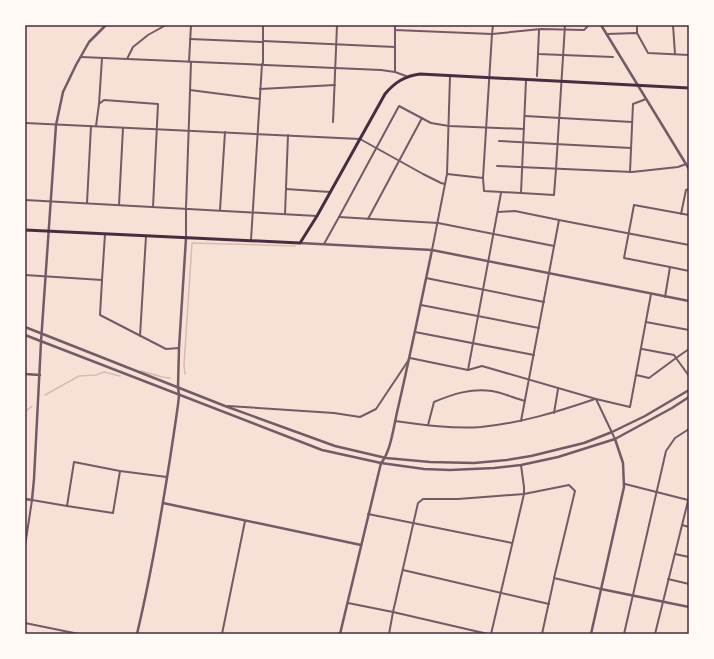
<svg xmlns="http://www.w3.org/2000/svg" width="714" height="659" viewBox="0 0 714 659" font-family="'Libre Baskerville',serif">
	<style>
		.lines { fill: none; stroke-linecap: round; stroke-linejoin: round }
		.stream { stroke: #dcb8b0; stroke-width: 1.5 }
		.minor { stroke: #755966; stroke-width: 2 }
		.tertiary { stroke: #755966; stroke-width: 2.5 }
		.secondary { stroke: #4a2c40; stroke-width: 3 }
		.neatline { fill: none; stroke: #4a2c40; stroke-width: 1.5 }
	</style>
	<rect width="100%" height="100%" fill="#f7e1d7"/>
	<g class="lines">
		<!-- stream -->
		<g class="stream">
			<path d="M141 371 162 377 170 378"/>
			<path d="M185 374 184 365 192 243 295 246"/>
			<path d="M45 395 79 376 96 375 104 372 120 376"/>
			<path d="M25 412 32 406"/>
		</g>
		<!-- minor -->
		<g class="minor">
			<path d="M395 25V30L492 34 483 178 447 174"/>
			<path d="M493 25 492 34 541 29 584 30 589 25"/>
			<path d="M673 25 675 54"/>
			<path d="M539 30 538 54 613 57"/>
			<path d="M637 33V25"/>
			<path d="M607 34 637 33 648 53 689 55"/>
			<path d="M190 39 263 42"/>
			<path d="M263 41 395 47"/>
			<path d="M81 57 381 70 395 72 406 76"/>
			<path d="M127 59 133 47 148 35 166 25"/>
			<path d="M189 62 191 25"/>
			<path d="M395 72V30"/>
			<path d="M537 76 538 54"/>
			<path d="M260 89 335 85"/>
			<path d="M190 90 260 99"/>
			<path d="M99 104 102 58"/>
			<path d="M525 116 632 122"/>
			<path d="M333 122 337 25"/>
			<path d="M25 123 360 139 423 174 441 183 445 184 432 250"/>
			<path d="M96 126 99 104 104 100 158 104 153 207"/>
			<path d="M499 141 631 148"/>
			<path d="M497 166 632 172 678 167 686 164"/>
			<path d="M630 172 633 104 646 99"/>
			<path d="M483 178 484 191 554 195 556 169 565 25"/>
			<path d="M445 184 447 174 450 76"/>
			<path d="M286 189 330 192"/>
			<path d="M521 193 526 80"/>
			<path d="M25 200 317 216"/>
			<path d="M87 203 91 126"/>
			<path d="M119 205 123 128"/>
			<path d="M220 210 225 132"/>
			<path d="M498 212 515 211 559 220"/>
			<path d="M285 214 288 135"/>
			<path d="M681 214 686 190 689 189"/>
			<path d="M339 217 438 223 554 246"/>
			<path d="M368 219 422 118"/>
			<path d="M186 238V208L191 62"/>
			<path d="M251 240 262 64 263 63V25"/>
			<path d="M324 244 339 217 399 106 431 123 449 126 524 129"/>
			<path d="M670 267 624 258 634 205 689 215"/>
			<path d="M25 275 102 280 100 315 166 349 179 348"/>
			<path d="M426 278 544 302"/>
			<path d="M102 280 105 234"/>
			<path d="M665 297 670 267 689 271"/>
			<path d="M421 305 539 328"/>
			<path d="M646 322 689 330"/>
			<path d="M415 332 534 355"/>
			<path d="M140 336 146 236"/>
			<path d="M689 349 676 358 689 376"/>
			<path d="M468 370 501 193"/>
			<path d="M636 375 649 378 676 358 674 355 642 349"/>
			<path d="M228 406 334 413 360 417 376 409 410 358 468 370 482 366 596 399"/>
			<path d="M554 413 558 389"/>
			<path d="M395 421C423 425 453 429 481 427 521 423 557 412 595 399"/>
			<path d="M521 421 559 220 689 245"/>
			<path d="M428 425 434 402C453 394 471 388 492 391 503 393 514 398 525 401"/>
			<path d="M615 439 596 399 630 407 651 294"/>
			<path d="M625 484 688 500"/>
			<path d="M67 506 113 513 120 471"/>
			<path d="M368 514 512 543"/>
			<path d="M682 525 689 527"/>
			<path d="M25 546 32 500 67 506 74 462 120 471 167 477"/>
			<path d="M675 554 689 557"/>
			<path d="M403 570 549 604"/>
			<path d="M668 579 689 584"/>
			<path d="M348 603 393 612 389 634"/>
			<path d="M25 623 79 634"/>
			<path d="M222 634 245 521"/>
			<path d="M488 634 393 612 418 503 423 499H458L524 494V487L521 465"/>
			<path d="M491 634 524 494 569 485 575 491 554 578 601 589"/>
			<path d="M542 634 554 579"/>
			<path d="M624 634 666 451 675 438 689 429"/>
			<path d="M655 634 689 497"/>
		</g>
		<!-- tertiary -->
		<g class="tertiary">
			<path d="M601 25 689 169"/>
			<path d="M300 243 432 250 689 301"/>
			<path d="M25 327 225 406 335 446 386 458 430 462 474 463 507 460 531 456 584 443 612 432 645 416 689 390"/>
			<path d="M25 335 322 450 381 463 424 469 450 470 494 468 521 465 558 457 615 439 672 408 689 397"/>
			<path d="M25 374 40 375"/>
			<path d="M25 499 32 500 34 479 41 342 56 125 63 92 76 65 89 42 106 25"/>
			<path d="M163 503 361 545"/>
			<path d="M601 589 689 607"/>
			<path d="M137 634C155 558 167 482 178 405L179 395 178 387 179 348 186 238"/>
			<path d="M340 634 381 463C391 452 394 424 398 408 410 356 421 303 432 250"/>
			<path d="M591 634 624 487 623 463 615 439"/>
		</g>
		<!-- secondary -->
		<path class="secondary" d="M25 230 300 243 317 216 385 94C395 82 405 76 420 74L689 88"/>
	</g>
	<!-- border -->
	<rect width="714" height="659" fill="none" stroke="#fffaf5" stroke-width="52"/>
	<rect x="26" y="26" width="662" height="607" class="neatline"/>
</svg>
